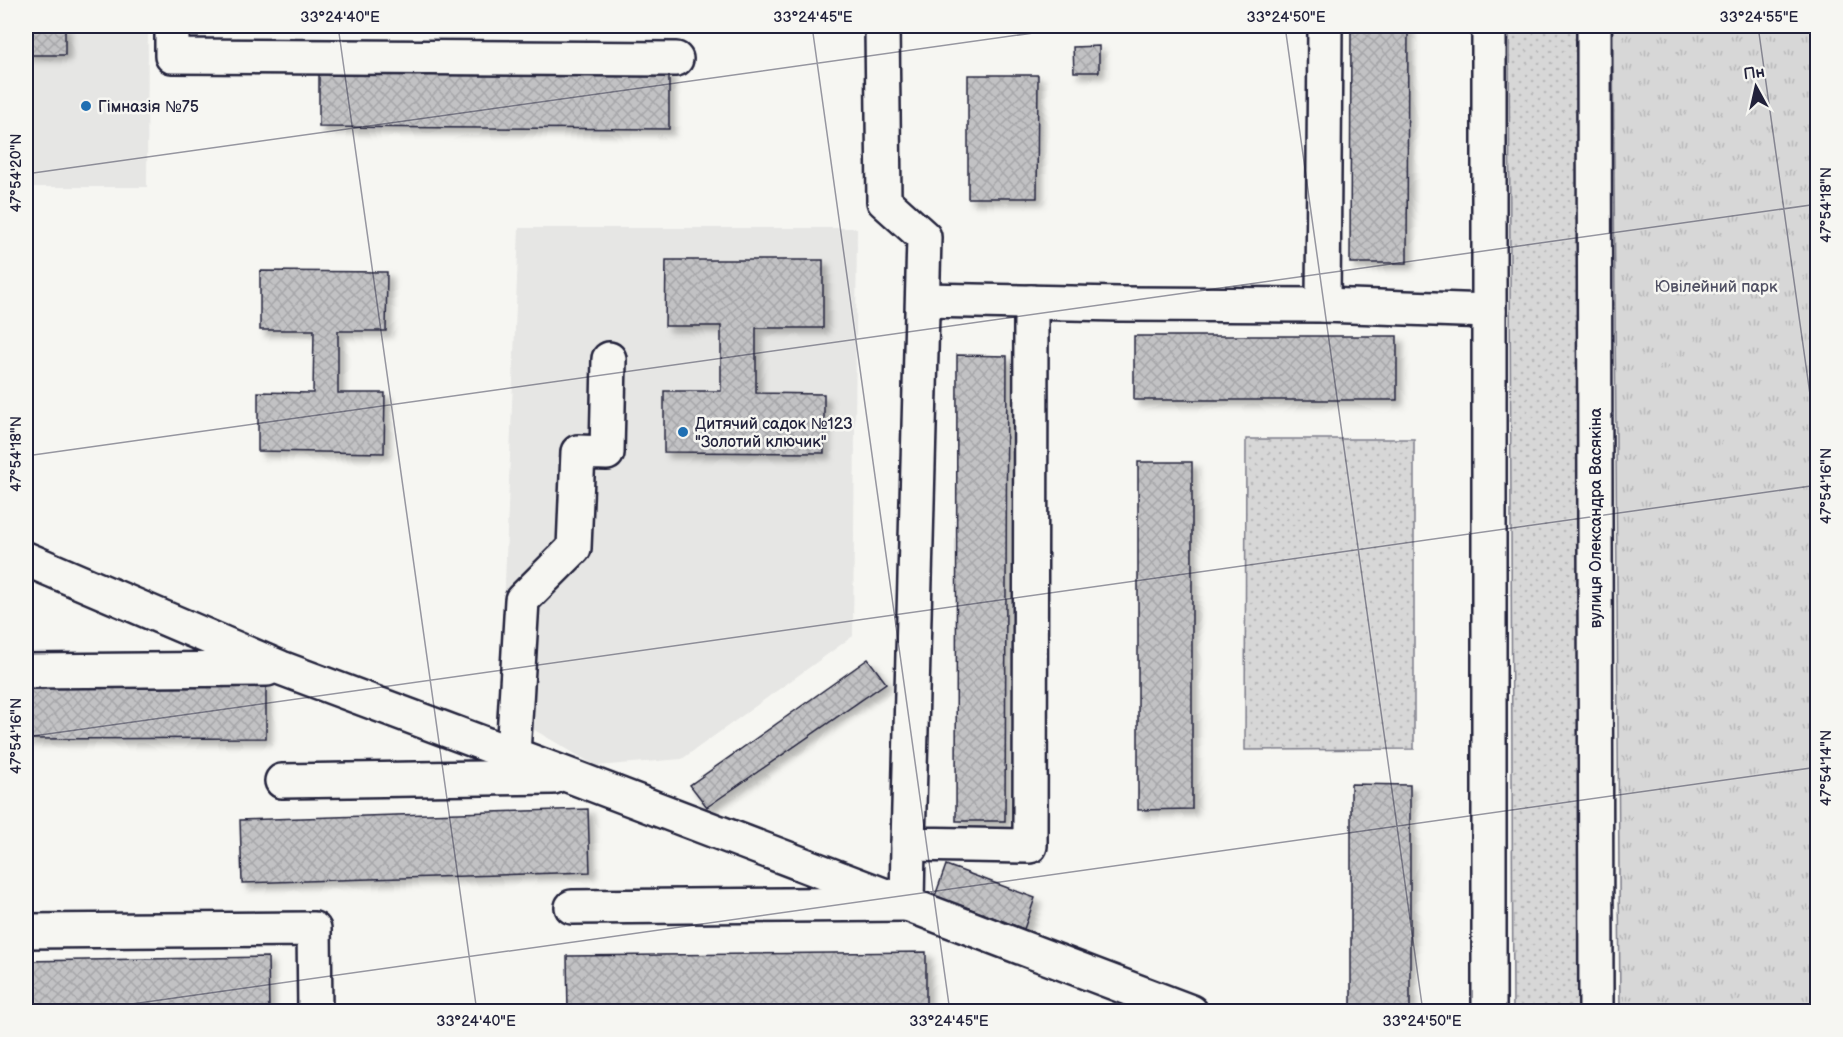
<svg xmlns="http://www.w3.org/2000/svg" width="1843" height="1037" viewBox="0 0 1843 1037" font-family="'Balsamiq Sans',sans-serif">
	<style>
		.built { fill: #e6e6e4 }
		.grass { fill: url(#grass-dots); stroke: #7c7c89; stroke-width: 1.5 }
		.park { fill: url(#park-tufts); stroke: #7c7c89; stroke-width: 1.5 }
		.building { fill: url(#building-cross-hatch); stroke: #22223b; stroke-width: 1.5; filter: url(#shadow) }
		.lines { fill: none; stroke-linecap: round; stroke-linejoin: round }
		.minor-casing { stroke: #22223b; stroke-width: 38 }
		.minor { stroke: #f6f6f2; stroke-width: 33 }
		.ticks { fill: none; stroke: #22223b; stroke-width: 1.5; stroke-opacity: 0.45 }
		.poi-dot { fill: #1f6fb2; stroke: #f6f6f2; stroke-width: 2 }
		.labels { text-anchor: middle; stroke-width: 5; stroke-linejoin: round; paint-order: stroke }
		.poi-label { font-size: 16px; fill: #22223b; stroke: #f6f6f2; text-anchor: start }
		.park-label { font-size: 16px; fill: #4f4f62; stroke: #f6f6f2 }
		.street-label { font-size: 16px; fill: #22223b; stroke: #f6f6f2 }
		.neatline { fill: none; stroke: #22223b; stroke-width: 2 }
		.ticks-label { font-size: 15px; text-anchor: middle; fill: #22223b }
	</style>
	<defs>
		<pattern id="grass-dots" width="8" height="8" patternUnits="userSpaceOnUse" patternTransform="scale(1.5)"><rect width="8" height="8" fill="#d7d7d7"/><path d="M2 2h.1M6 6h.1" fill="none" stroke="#b8b8b9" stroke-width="1.8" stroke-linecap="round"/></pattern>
		<pattern id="park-tufts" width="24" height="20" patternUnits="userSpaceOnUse" patternTransform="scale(1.5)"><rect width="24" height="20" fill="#d7d7d7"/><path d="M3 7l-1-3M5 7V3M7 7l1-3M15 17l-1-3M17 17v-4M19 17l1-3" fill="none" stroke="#b8b8b9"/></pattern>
		<pattern id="building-cross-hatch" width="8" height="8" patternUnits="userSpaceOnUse" patternTransform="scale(1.5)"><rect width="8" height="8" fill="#c2c2c4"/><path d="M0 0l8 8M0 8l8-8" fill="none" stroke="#a6a6a9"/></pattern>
		<filter id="shadow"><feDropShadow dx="5.5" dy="5.5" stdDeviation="3" flood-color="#0004"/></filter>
	</defs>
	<rect width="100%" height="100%" fill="#f6f6f2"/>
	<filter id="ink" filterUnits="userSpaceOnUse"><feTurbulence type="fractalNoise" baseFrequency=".0167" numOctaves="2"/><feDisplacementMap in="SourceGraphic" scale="12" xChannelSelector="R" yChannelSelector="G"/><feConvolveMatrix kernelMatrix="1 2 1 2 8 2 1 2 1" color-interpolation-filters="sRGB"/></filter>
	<g filter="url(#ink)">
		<!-- built -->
		<g class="built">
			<path d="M26 26H148L147 187H26Z"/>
			<path d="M519 228H857L853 636 682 759 596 766 500 710Z"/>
		</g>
		<!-- grass -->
		<g class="grass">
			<path d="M1509 26H1577L1580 1011H1513Z"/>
			<path d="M1246 439H1414V749L1245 750Z"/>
		</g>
		<!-- park -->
		<path class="park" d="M1613 26H1817V1011H1620Z"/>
		<!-- building -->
		<g class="building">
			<rect x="26" y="26" width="39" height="29"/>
			<path d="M1351 26H1408L1407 263H1350Z"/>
			<path d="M1099 46V72H1074L1073 47Z"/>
			<path d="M319 70 669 71V129L319 127Z"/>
			<path d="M968 75H1038L1037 198H968Z"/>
			<path d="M666 260H823V328H756V393L824 394V453L664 452V391H721V326H665Z"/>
			<path d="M260 271 387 272 386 331H338V393H385L384 453 258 451V392L313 393 314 330H260Z"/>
			<rect x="1134" y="336" width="263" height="64"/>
			<path d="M957 355 1007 356 1005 821H956Z"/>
			<path d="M1138 462H1192V809L1138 810Z"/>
			<path d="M868 659 886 683 707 807 690 785Z"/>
			<path d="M266 681V738L26 739V682Z"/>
			<path d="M1351 784 1410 785V1012H1351Z"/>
			<path d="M588 809 590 872 242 883 240 820Z"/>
			<path d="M946 865 1035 898 1024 929 935 896Z"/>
			<path d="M926 952V1012H568L567 956Z"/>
			<path d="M268 957 269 1010 26 1012V961Z"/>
		</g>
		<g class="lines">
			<!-- minor casing -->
			<g class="minor-casing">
				<g id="minor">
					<path d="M172 26V56L676 59"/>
					<path d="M882 26 884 201 924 237 908 844 1030 846 1031 302"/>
					<path d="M1594 26 1596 1012"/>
					<path d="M923 300 1119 304 1323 305 1489 311"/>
					<path d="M1323 305 1325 26"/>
					<path d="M26 559 281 668 573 777 1191 1012"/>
					<path d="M26 671 267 669"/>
					<path d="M513 754 522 600 574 548 578 452 607 453 609 359"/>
					<path d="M282 781 553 777"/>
					<path d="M572 907 907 904 908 844"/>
					<path d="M26 931 314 929 315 1012"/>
					<path d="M1489 1012V26"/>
				</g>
			</g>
			<!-- minor -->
			<use href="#minor" class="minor"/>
		</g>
	</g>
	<!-- ticks -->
	<path class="ticks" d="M338 26 477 1012M812 26 950 1012M1285 26 1423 1012M1758 26 1818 451M26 174 1083 26M26 456 1818 204M26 737 1818 485M75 1012 1818 767"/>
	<!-- markers -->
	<g class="poi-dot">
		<circle cx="86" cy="106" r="6"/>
		<circle cx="683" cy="432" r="6"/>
	</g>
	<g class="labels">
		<!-- poi labels -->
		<g class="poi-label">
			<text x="98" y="112">Гімназія №75</text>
			<text x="695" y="429">Дитячий садок №123<tspan x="695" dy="18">"Золотий ключик"</tspan></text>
		</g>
		<!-- park labels -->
		<g class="park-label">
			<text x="1716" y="292">Ювілейний парк</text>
		</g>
		<!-- street labels -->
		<g class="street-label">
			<text transform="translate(1595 518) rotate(-90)" y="6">вулиця Олександра Васякіна</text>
		</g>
	</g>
	<!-- margin -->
	<rect width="1843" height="1037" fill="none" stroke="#f6f6f2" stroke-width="66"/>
	<!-- north arrow -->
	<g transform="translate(1756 87) rotate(352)" stroke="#f6f6f2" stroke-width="4.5" paint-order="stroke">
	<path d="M0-4.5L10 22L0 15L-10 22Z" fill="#22223b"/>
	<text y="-9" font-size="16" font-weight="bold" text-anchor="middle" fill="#22223b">Пн</text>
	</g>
	<rect x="33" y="33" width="1777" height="971" class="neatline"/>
	<g class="ticks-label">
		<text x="340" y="22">33°24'40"E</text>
		<text x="813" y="22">33°24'45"E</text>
		<text x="1286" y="22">33°24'50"E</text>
		<text x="1759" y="22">33°24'55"E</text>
		<text transform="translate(16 173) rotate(-90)" y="5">47°54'20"N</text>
		<text transform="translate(1826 205) rotate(-90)" y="5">47°54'18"N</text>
		<text transform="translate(16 454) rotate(-90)" y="5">47°54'18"N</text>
		<text transform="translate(1826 486) rotate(-90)" y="5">47°54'16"N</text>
		<text transform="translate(16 736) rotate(-90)" y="5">47°54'16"N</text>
		<text transform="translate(1826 768) rotate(-90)" y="5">47°54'14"N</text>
		<text x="476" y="1026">33°24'40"E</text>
		<text x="949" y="1026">33°24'45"E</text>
		<text x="1422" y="1026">33°24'50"E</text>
	</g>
</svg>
